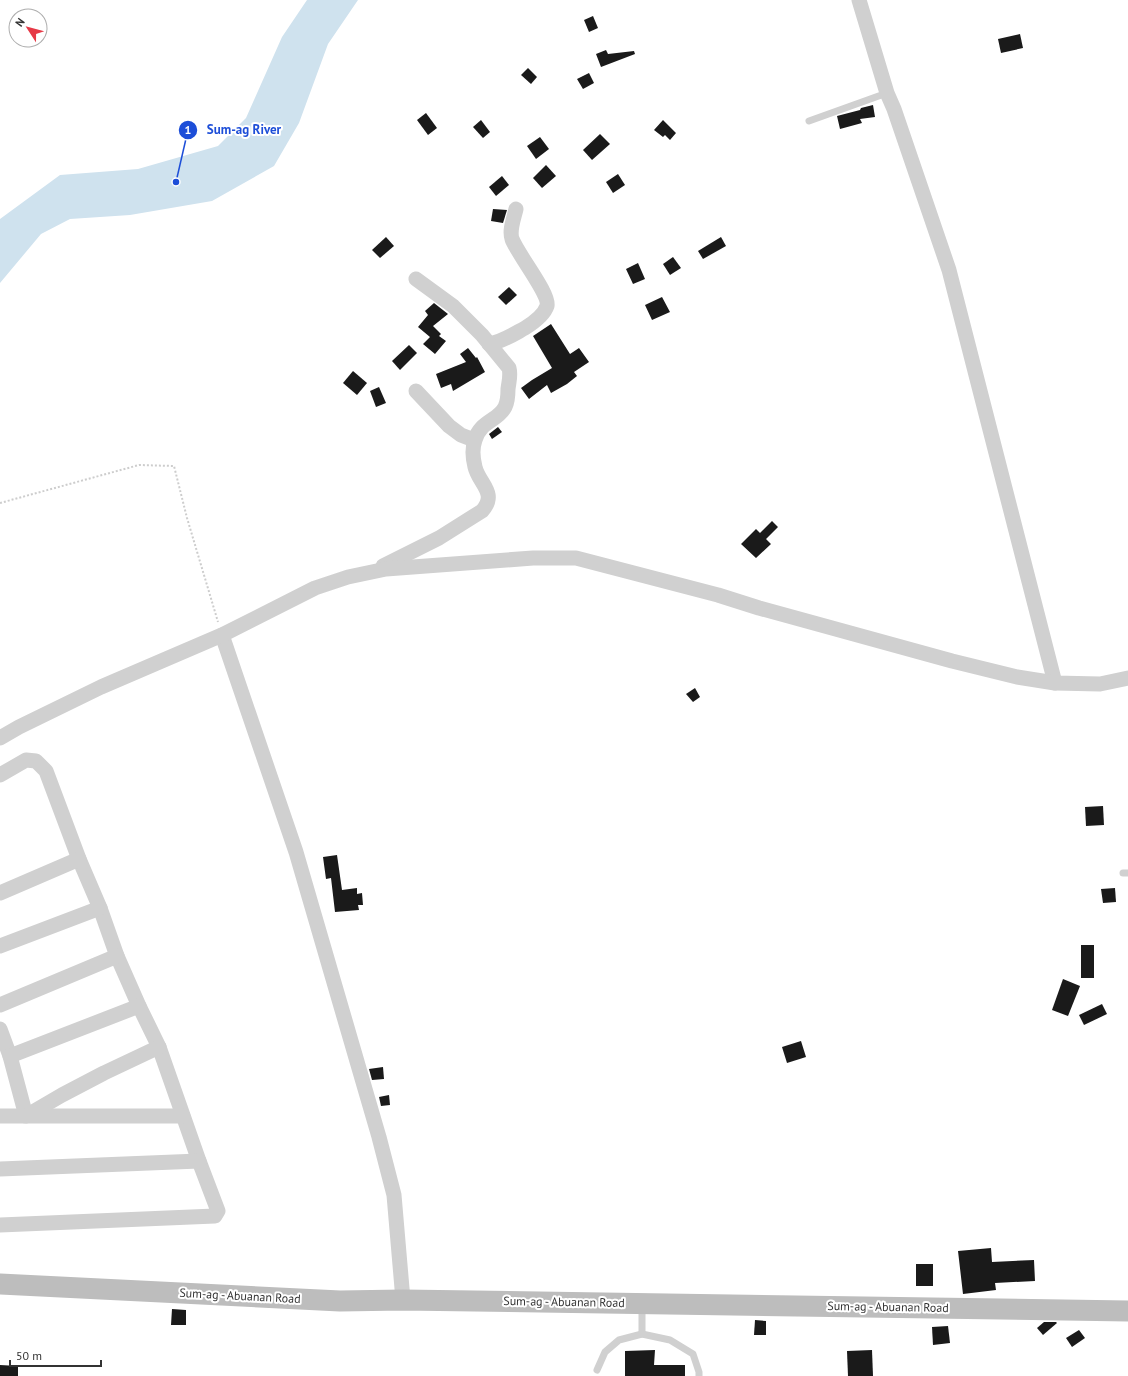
<svg xmlns="http://www.w3.org/2000/svg" width="1128" height="1376" viewBox="0 0 1128 1376" font-family="'PT Sans',sans-serif">
	<style>
		.water { fill: #cfe2ee }
		.building { fill: #1a1a1a }
		.lines { fill: none; stroke-linecap: round; stroke-linejoin: round }
		.path { stroke: #cdcdcd; stroke-width: 2; stroke-dasharray: 2 2; stroke-linecap: butt }
		.service { stroke: #d0d0d0; stroke-width: 7 }
		.minor { stroke: #d0d0d0; stroke-width: 15 }
		.secondary { stroke: #bdbdbd; stroke-width: 21 }
		.labels { text-anchor: middle; stroke-width: 4; stroke-linejoin: round; paint-order: stroke }
		.street-label { font-size: 12px; fill: #333; stroke: #fff }
		.leader { fill: none; stroke: #1d4ed8; stroke-width: 1.5 }
		.callout-dot { fill: #1d4ed8; stroke: #fff; stroke-width: 1.5 }
		.mark-label { font-size: 12px; text-anchor: middle; font-weight: bold; fill: #fff }
		.callout-label { font-size: 13px; text-anchor: middle; font-weight: bold; fill: #1d4ed8; stroke: #fff; stroke-width: 4; stroke-linejoin: round; paint-order: stroke }
	</style>
	<rect width="100%" height="100%" fill="#fff"/>
	<!-- water -->
	<path class="water" d="M307 0H358L328 44 299 123 274 166 212 201 130 215 70 219 41 234 0 283V219L60 175 138 169 218 146 246 118 282 37Z"/>
	<!-- building -->
	<g class="building">
		<path d="M593 16 598 28 589 32 584 20Z"/>
		<path d="M1020 34 1023 48 1001 53 998 39Z"/>
		<path d="M606 50 608 54 634 51 635 54 601 67 596 54Z"/>
		<path d="M528 68 537 77 531 84 521 75Z"/>
		<path d="M589 73 594 83 583 89 577 79Z"/>
		<path d="M873 105 875 117 860 119 862 123 840 129 837 116 860 110 861 108Z"/>
		<path d="M426 113 437 128 428 135 417 120Z"/>
		<path d="M481 120 490 132 483 138 473 127Z"/>
		<path d="M663 120 676 133 670 140 665 135 663 137 654 130Z"/>
		<path d="M600 134 610 144 592 160 583 150Z"/>
		<path d="M540 137 549 149 536 159 527 146Z"/>
		<path d="M546 165 556 176 542 188 533 178Z"/>
		<path d="M618 174 625 185 613 193 606 182Z"/>
		<path d="M502 176 509 185 496 196 489 187Z"/>
		<path d="M493 209 507 210 503 223 491 221Z"/>
		<path d="M386 237 394 246 380 258 372 250Z"/>
		<path d="M721 237 726 246 703 259 698 251Z"/>
		<path d="M673 257 681 268 670 275 663 264Z"/>
		<path d="M638 263 645 279 633 284 626 269Z"/>
		<path d="M509 287 517 295 506 305 498 297Z"/>
		<path d="M662 297 670 312 652 320 645 305Z"/>
		<path d="M434 303 448 314 433 326 441 334 439 336 446 341 435 354 423 344 430 337 418 327 428 315 425 311Z"/>
		<path d="M551 324 570 354 579 348 589 362 574 372 577 376 567 384 551 393 547 385 529 399 521 388 532 380 552 368 533 336Z"/>
		<path d="M409 345 417 353 400 370 392 361Z"/>
		<path d="M468 348 476 358 477 357 485 372 453 391 451 384 441 388 436 374 466 362 460 354Z"/>
		<path d="M353 371 367 383 357 395 343 383Z"/>
		<path d="M379 387 386 403 376 407 370 391Z"/>
		<path d="M498 427 502 432 492 439 489 434Z"/>
		<path d="M772 521 778 527 766 539 771 544 756 558 741 544 756 529 760 533Z"/>
		<path d="M695 688 700 697 693 702 686 694Z"/>
		<path d="M1103 806 1104 825 1086 826 1085 807Z"/>
		<path d="M337 855 342 890 357 888V894L362 893 363 905H358L359 910 335 912 331 878 326 879 323 857Z"/>
		<path d="M1115 888 1116 902 1103 903 1101 889Z"/>
		<rect x="1081" y="945" width="13" height="33"/>
		<path d="M1063 979 1080 986 1068 1016 1052 1010Z"/>
		<path d="M1102 1004 1107 1014 1084 1025 1079 1015Z"/>
		<path d="M801 1041 806 1057 787 1063 782 1047Z"/>
		<path d="M383 1067 384 1079 372 1080 369 1069Z"/>
		<path d="M389 1095 390 1105 381 1106 379 1097Z"/>
		<path d="M991 1248 992 1262 1034 1260 1035 1281 995 1283 996 1290 963 1294 958 1251Z"/>
		<rect x="916" y="1264" width="17" height="22"/>
		<path d="M172 1309 186 1310V1325H171Z"/>
		<path d="M755 1320 766 1321V1335H754Z"/>
		<path d="M1044 1322H1056L1057 1323 1043 1335 1037 1328Z"/>
		<path d="M948 1326 950 1343 933 1345 932 1327Z"/>
		<path d="M1079 1330 1085 1338 1072 1347 1066 1338Z"/>
		<path d="M655 1350 654 1365H685V1376H625V1351Z"/>
		<path d="M872 1350 873 1376H848L847 1351Z"/>
		<path d="M0 1365 18 1366V1376H0Z"/>
	</g>
	<g class="lines">
		<!-- path -->
		<path class="path" d="M0 503 139 465 174 466 187 518 218 622"/>
		<!-- service -->
		<g class="service">
			<path d="M809 121 887 93"/>
			<path d="M1123 873H1128"/>
			<path d="M642 1306V1334"/>
			<path d="M597 1370 605 1352 619 1340 642 1334 670 1340 693 1354 699 1372V1376"/>
		</g>
		<!-- minor -->
		<g class="minor">
			<path d="M859 0 887 93 894 109 949 270 1055 683"/>
			<path d="M489 344C502 342 514 334 525 328 533 323 544 315 547 306 550 294 518 255 512 239 509 230 514 218 516 209"/>
			<path d="M416 391 449 426 461 435 474 440"/>
			<path d="M383 566 439 538 482 511C498 493 479 484 475 467 473 459 472 448 475 440 480 421 498 421 505 407 508 401 508 395 508 389 509 381 511 375 509 368L482 335 453 306 416 279"/>
			<path d="M222 635 296 852 379 1137 394 1195 403 1300"/>
			<path d="M0 738 19 727 101 687 222 635 315 588 348 577 386 569 533 558H576L718 595 759 608 952 661 1017 677 1055 683 1100 684 1128 678"/>
			<path d="M0 775 26 760 36 761 46 771 79 859 100 908 117 956 139 1006 159 1047 199 1161 218 1211 215 1216 0 1225"/>
			<path d="M0 893 79 859"/>
			<path d="M0 946 100 908"/>
			<path d="M0 1005 117 956"/>
			<path d="M0 1029 10 1056 26 1116H183"/>
			<path d="M10 1056 139 1006"/>
			<path d="M0 1116H26L62 1095 104 1073 159 1047"/>
			<path d="M0 1169 199 1161"/>
		</g>
		<!-- secondary -->
		<path class="secondary" d="M0 1284 340 1301 403 1300 1128 1311"/>
	</g>
	<g class="labels">
		<!-- street labels -->
		<g class="street-label">
			<text transform="translate(240 1296) rotate(3)" y="4">Sum-ag - Abuanan Road</text>
			<text transform="translate(564 1302) rotate(1)" y="4">Sum-ag - Abuanan Road</text>
			<text transform="translate(888 1307) rotate(1)" y="4">Sum-ag - Abuanan Road</text>
		</g>
	</g>
	<!-- callouts -->
	<path class="leader" d="M176 182L188 130"/>
	<g class="callout-dot">
		<circle cx="176" cy="182" r="4"/>
		<circle cx="188" cy="130" r="10"/>
	</g>
	<g class="mark-label">
		<text x="188" y="134">1</text>
	</g>
	<g class="callout-label">
		<text x="244" y="134">Sum-ag River</text>
	</g>
	<!-- north arrow -->
	<g transform="translate(28 28) rotate(306)"><circle r="19" fill="#ffffff" stroke="#adadad"/>
	<path d="M0-3L7 15L0 10L-7 15Z" fill="#e63946"/>
	<text y="-6" font-size="11" font-weight="bold" text-anchor="middle" fill="#333333">N</text>
	</g>
	<!-- scale -->
	<path d="M10 1360v6h91v-6" fill="none" stroke="#333333" stroke-width="2"/>
	<text x="16" y="1360" font-size="12" fill="#333333" stroke="#ffffff" stroke-width="3" paint-order="stroke">50 m</text>
</svg>
